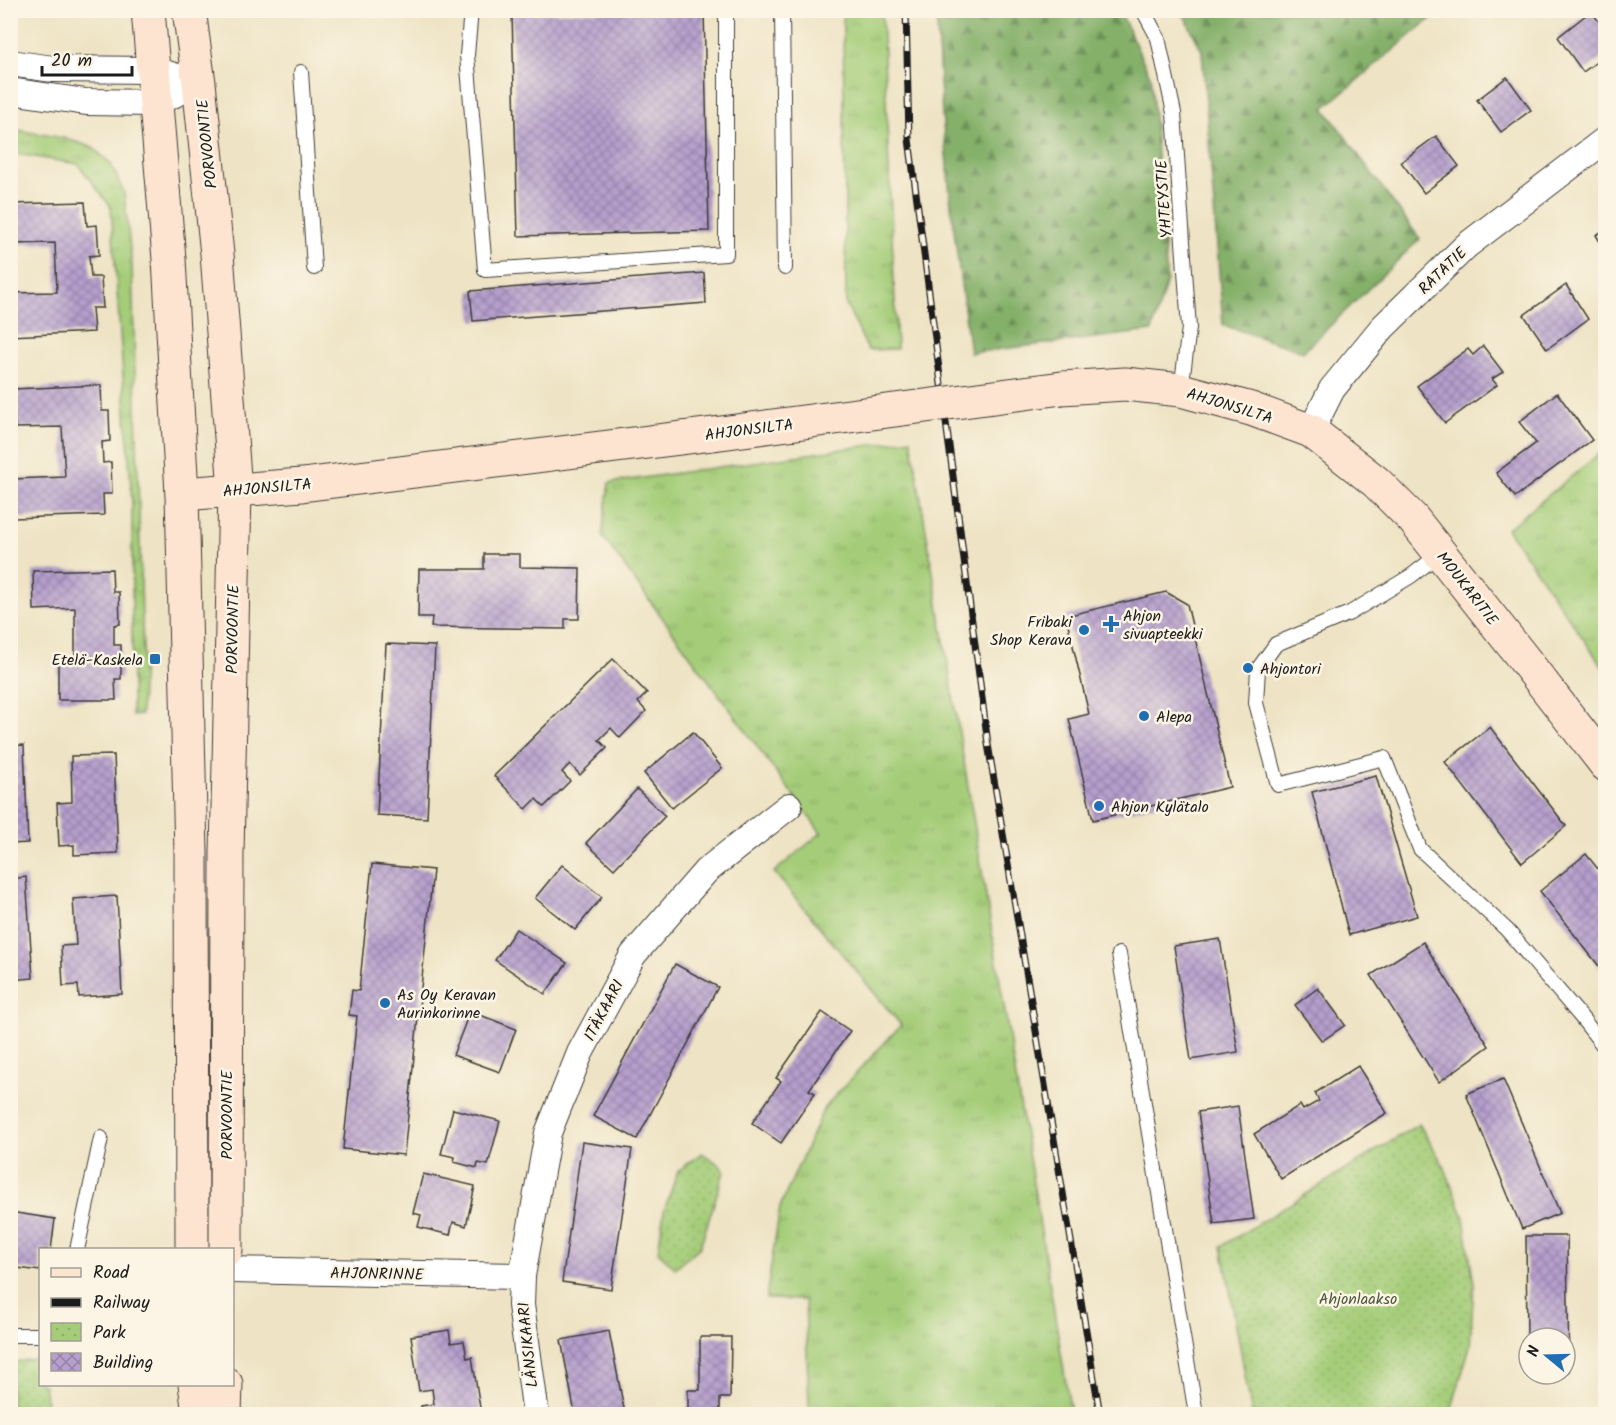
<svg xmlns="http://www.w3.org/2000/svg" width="1616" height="1425" viewBox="0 0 1616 1425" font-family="Kalam,sans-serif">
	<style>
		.grass { fill: url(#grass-tufts); stroke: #60744a; stroke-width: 1.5 }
		.forest { fill: url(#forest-firs); stroke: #506642; stroke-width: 1.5 }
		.park { fill: url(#park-dots); stroke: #60744a; stroke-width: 1.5 }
		.building { fill: url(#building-cross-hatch) }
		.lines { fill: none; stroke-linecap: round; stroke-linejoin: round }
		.lane-casing { stroke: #3c3a35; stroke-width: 16 }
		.street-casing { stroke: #3c3a35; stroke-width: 28 }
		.secondary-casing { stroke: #3c3a35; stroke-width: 35 }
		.lane { stroke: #fff; stroke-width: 14 }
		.street { stroke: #fff; stroke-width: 26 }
		.secondary { stroke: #fde4d0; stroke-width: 33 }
		.rail-casing { stroke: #1c1c1c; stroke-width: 7 }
		.rail { stroke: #fcf5e5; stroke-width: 4.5; stroke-dasharray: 14; stroke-linecap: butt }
		.secondary-bridge-casing { stroke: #3c3a35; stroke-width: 35; stroke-linecap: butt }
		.secondary-bridge { stroke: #fde4d0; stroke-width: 33 }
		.poi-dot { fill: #1f6fb2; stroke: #fcf5e5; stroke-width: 2 }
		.labels { text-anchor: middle; stroke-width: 5; stroke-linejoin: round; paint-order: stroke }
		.street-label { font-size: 16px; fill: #1c1c1c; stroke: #fcf5e5 }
		.poi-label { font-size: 16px; fill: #1c1c1c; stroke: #fcf5e5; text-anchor: start }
		.park-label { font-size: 16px; fill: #4c5a3d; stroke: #fcf5e5 }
	</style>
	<defs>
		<pattern id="grass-tufts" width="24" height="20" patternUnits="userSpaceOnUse" patternTransform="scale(1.5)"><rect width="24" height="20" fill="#a5cd79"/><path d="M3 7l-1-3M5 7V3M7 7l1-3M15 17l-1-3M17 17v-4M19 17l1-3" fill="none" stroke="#8daf68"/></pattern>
		<pattern id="forest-firs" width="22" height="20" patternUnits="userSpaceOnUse" patternTransform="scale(1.5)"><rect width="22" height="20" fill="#84b069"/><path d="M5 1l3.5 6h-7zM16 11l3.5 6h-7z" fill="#6b8e56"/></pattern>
		<pattern id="park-dots" width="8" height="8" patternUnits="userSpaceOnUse" patternTransform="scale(1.5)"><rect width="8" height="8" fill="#a5cd79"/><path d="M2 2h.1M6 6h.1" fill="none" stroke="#8daf68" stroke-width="1.8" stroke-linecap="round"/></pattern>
		<pattern id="building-cross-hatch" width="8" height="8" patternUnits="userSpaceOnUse" patternTransform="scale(1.5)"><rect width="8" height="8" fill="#b69fcd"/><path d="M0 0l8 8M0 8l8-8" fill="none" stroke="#9381a6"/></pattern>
	</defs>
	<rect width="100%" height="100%" fill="#fcf5e5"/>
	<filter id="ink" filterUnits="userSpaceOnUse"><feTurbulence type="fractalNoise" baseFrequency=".0167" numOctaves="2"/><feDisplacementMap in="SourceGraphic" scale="12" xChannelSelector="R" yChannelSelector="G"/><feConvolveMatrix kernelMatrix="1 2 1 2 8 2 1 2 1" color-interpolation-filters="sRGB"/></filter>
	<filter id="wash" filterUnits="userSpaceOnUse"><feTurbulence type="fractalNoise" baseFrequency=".008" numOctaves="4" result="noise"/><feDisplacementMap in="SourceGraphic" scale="24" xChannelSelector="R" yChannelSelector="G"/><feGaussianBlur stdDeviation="1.35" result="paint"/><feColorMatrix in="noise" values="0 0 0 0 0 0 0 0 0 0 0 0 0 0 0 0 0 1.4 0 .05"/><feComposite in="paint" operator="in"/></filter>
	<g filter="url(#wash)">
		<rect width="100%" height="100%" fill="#eee3c4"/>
		<!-- grass -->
		<g class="grass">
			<path d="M843 11H882L897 349 868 350 846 304Z"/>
			<path d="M11 129 63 138 92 147 111 164 124 193 132 266 143 654 141 715 132 716V501L111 207 78 164 11 153Z"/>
			<path d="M911 439 1071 1414H811L809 1405 805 1300 766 1299 780 1207 824 1108 901 1025 774 872 821 833 602 536 609 483Z"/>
			<path d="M1605 449V670L1507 529Z"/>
		</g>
		<!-- forest -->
		<g class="forest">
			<path d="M936 11H1120L1151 78 1167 281 1152 331 970 353 952 215 942 114Z"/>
			<path d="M1182 11H1440L1324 108 1420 239 1303 352 1223 325 1202 51Z"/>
		</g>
		<!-- park -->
		<g class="park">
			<path d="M1419 1124 1444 1166 1464 1218 1474 1284 1470 1346 1450 1414H1252L1222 1246Z"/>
			<path d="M702 1153 720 1165 724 1172 700 1247 675 1268 658 1252 664 1211 678 1171Z"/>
			<path d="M40 1358V1384L44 1385 48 1414H11V1363Z"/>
		</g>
		<g id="blocks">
			<!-- building -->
			<g class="building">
				<path d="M649 10H704L709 231 518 236 512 14Z"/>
				<path d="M1591 11 1606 31V55L1583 72 1558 37Z"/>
				<path d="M1507 77 1531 110 1501 132 1477 100Z"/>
				<path d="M1436 136 1459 166 1424 193 1401 162Z"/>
				<path d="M85 202 87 226 97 225 99 255 89 256 91 277H101L103 308H92L94 332 10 336V293L57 292 55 243 10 244V204Z"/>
				<path d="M1606 229V252L1596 235Z"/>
				<path d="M704 273 706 303 473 321 470 291Z"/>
				<path d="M1566 285 1588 319 1547 349 1524 315Z"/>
				<path d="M1483 346 1503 372 1492 379 1497 385 1445 423 1417 386 1468 349 1473 355Z"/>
				<path d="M101 385 102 411H109L110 441 102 442 103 463 111 462 112 494H103L104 515 14 518 12 479 65 477 62 427 15 428 13 389Z"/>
				<path d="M1557 393 1592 440 1515 497 1496 473 1536 443 1519 422Z"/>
				<path d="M484 554H520V567L580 568 579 619H565V629L431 627 432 617H418L419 569H484Z"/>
				<path d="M112 569 113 592H119L120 624 114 625V645H121V679H115L116 700H58V660H75V608L34 610 33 571Z"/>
				<path d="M1166 592 1187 604 1230 787 1093 820 1069 719 1089 714 1066 616Z"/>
				<path d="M386 644 435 646 427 818 377 815Z"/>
				<path d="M613 659 647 693 638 702 646 711 620 738 611 728 599 740 607 748 580 775 570 764 562 772 570 781 544 807 536 799 526 809 494 776Z"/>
				<path d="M1490 727 1566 826 1522 863 1445 762Z"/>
				<path d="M693 732 722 768 672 808 644 773Z"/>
				<path d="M24 745 28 843 10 844V746Z"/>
				<path d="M114 755 118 853 74 855V845L59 846 57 803 72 802 71 756Z"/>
				<path d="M1376 776 1417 916 1349 935 1312 792Z"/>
				<path d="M637 789 665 816 614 869 586 843Z"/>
				<path d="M1586 854 1606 879V975L1540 891Z"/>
				<path d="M372 864 433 870 404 1155 343 1149 357 1016 349 1015 352 990 359 991Z"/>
				<path d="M562 865 602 897 575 930 535 898Z"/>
				<path d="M26 877 33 978 10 980V879Z"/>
				<path d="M117 896 122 994 79 997 78 985 63 986 61 946 76 945 73 899Z"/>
				<path d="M516 929 567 963 545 994 495 960Z"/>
				<path d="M1220 939 1238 1052 1191 1060 1174 946Z"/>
				<path d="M1423 942 1489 1046 1439 1082 1371 975Z"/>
				<path d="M675 964 718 987 637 1139 593 1116Z"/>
				<path d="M1318 988 1345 1025 1322 1041 1295 1005Z"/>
				<path d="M470 1011 516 1029 500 1072 453 1055Z"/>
				<path d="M822 1012 850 1031 809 1090 815 1093 781 1143 752 1123 781 1081 776 1078Z"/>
				<path d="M1358 1066 1387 1113 1281 1179 1254 1134 1300 1105 1303 1110 1319 1101 1315 1093Z"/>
				<path d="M1503 1079 1560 1213 1522 1229 1466 1094Z"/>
				<path d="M1238 1106 1254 1219 1214 1224 1198 1112Z"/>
				<path d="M453 1109 500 1121 488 1165 478 1163 477 1168 454 1162 455 1157 441 1154Z"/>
				<path d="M582 1142 632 1149 611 1289 562 1282Z"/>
				<path d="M423 1174 475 1186 466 1226 453 1222 450 1235 418 1227 421 1215 413 1213Z"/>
				<path d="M10 1212 55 1219 51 1250H40V1271L10 1267Z"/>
				<path d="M1526 1236H1567L1569 1372H1565V1338H1527Z"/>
				<path d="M449 1330 451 1343 464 1341 467 1358 472 1357 481 1414H422L421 1406 434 1404 432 1389 419 1391 411 1336Z"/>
				<path d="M609 1331 625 1414H575L561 1340Z"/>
				<path d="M700 1337H731L730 1398H720V1414H688V1390H700Z"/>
			</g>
		</g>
	</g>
	<g filter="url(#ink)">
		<use href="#blocks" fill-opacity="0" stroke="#3c3a35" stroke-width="1.5"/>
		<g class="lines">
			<!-- lane casing -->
			<g class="lane-casing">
				<g id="lane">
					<path d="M471 10 467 55 485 270 726 254V10"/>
					<path d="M782 10 785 268"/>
					<path d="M1143 10 1158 38 1174 113 1189 328 1181 390"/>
					<path d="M301 72 314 268"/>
					<path d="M1441 553 1411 576 1350 613 1276 644 1258 669 1256 703 1278 785 1384 758 1420 849 1507 930 1581 1017 1606 1049"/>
					<path d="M1119 954 1196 1414"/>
					<path d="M77 1250 101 1138"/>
					<path d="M10 1335H40"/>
				</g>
			</g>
			<!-- street casing -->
			<g class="street-casing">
				<g id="street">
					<path d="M10 63 53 69 153 70 199 83"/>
					<path d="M10 91 86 102 155 103 199 83"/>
					<path d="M1311 431 1332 389 1382 328 1466 246 1606 139"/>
					<path d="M232 1270 522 1276"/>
					<path d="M536 1414 521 1305 522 1276 548 1133 580 1053 633 955 706 871 789 806"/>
				</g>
			</g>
			<!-- secondary casing -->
			<g class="secondary-casing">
				<g id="secondary">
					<path d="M148 10 169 259 182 494 191 853 192 1250"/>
					<path d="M189 10 199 83 217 254 235 490 227 853 226 1250"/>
					<path d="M1062 388 1125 384 1181 390 1251 409 1311 431 1376 482 1413 519 1523 658 1606 765"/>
					<path d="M182 494 302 485 713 434"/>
					<path d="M195 1384 199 1414"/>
					<path d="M225 1414 226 1384"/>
				</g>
			</g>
			<!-- lane -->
			<use href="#lane" class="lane"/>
			<!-- street -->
			<use href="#street" class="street"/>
			<!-- secondary -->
			<use href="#secondary" class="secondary"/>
			<!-- rail casing -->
			<g class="rail-casing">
				<path id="rail" d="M906 10 909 139 988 744 1100 1414"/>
			</g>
			<!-- rail -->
			<use href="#rail" class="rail"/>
			<!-- secondary-bridge casing -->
			<g class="secondary-bridge-casing">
				<path id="secondary-bridge" d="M713 434 1062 388"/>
			</g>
			<!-- secondary-bridge -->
			<use href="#secondary-bridge" class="secondary-bridge"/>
		</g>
	</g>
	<!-- markers -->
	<g class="poi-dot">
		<path d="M1108 615h6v6h6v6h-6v6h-6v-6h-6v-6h6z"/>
		<circle cx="1084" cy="630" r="6"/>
		<rect x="149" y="653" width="12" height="12" rx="3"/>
		<circle cx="1248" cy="668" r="6"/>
		<circle cx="1144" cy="716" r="6"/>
		<circle cx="1099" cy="806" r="6"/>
		<circle cx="385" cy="1003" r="6"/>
	</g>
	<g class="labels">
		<!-- street labels -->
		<g class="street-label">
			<text transform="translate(206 144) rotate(-96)" y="6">PORVOONTIE</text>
			<text transform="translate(1163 199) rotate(-94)" y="6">YHTEYSTIE</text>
			<text transform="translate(1442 270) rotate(-44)" y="6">RATATIE</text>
			<text transform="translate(1230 405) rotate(17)" y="6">AHJONSILTA</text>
			<text transform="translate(749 429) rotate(-7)" y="6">AHJONSILTA</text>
			<text transform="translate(267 487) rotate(-5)" y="6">AHJONSILTA</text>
			<text transform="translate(1468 588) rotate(52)" y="6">MOUKARITIE</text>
			<text transform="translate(232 629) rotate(-89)" y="6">PORVOONTIE</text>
			<text transform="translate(603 1010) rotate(-62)" y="6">ITÄKAARI</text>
			<text transform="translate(226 1115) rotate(-90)" y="6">PORVOONTIE</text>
			<text transform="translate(377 1273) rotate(1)" y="6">AHJONRINNE</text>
			<text transform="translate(527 1345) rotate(-96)" y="6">LÄNSIKAARI</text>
		</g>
		<!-- poi labels -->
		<g class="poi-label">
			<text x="1123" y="621">Ahjon<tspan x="1123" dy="18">sivuapteekki</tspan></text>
			<text x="1072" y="627" text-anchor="end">Fribaki<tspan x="1072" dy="18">Shop Kerava</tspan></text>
			<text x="143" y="665" text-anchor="end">Etelä-Kaskela</text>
			<text x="1260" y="674">Ahjontori</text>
			<text x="1156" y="722">Alepa</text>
			<text x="1111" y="812">Ahjon Kylätalo</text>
			<text x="397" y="1000">As Oy Keravan<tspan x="397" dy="18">Aurinkorinne</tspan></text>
		</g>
		<!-- park labels -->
		<g class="park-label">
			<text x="1358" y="1304">Ahjonlaakso</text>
		</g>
	</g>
	<!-- margin -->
	<rect width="1616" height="1425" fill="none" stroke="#fcf5e5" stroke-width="36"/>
	<!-- legend -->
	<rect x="39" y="1248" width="195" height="138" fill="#fcf5e5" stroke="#a29e95" stroke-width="1.5"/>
	<rect x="51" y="1268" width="30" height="9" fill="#fde4d0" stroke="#a29e95" stroke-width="1.5"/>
	<text x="93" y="1278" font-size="18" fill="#1c1c1c">Road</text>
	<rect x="51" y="1298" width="30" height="9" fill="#1c1c1c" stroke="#a29e95" stroke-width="1.5"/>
	<text x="93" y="1308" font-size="18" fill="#1c1c1c">Railway</text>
	<rect x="51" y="1323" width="30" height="18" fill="url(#park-dots)" stroke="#a29e95" stroke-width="1.5"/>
	<text x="93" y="1338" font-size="18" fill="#1c1c1c">Park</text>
	<rect x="51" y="1353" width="30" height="18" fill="url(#building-cross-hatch)" stroke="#a29e95" stroke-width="1.5"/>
	<text x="93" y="1368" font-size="18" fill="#1c1c1c">Building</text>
	<!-- north arrow -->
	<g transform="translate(1547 1356) rotate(289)"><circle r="28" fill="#fcf5e5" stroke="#a29e95" stroke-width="1.5"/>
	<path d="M0-4.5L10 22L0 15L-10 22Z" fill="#1f6fb2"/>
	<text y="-9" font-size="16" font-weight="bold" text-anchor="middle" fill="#1c1c1c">N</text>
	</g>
	<!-- scale -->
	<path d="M42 66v9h90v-9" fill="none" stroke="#1c1c1c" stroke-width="3"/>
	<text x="51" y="66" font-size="18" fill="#1c1c1c" stroke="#fcf5e5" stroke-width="4.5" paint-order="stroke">20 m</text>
</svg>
